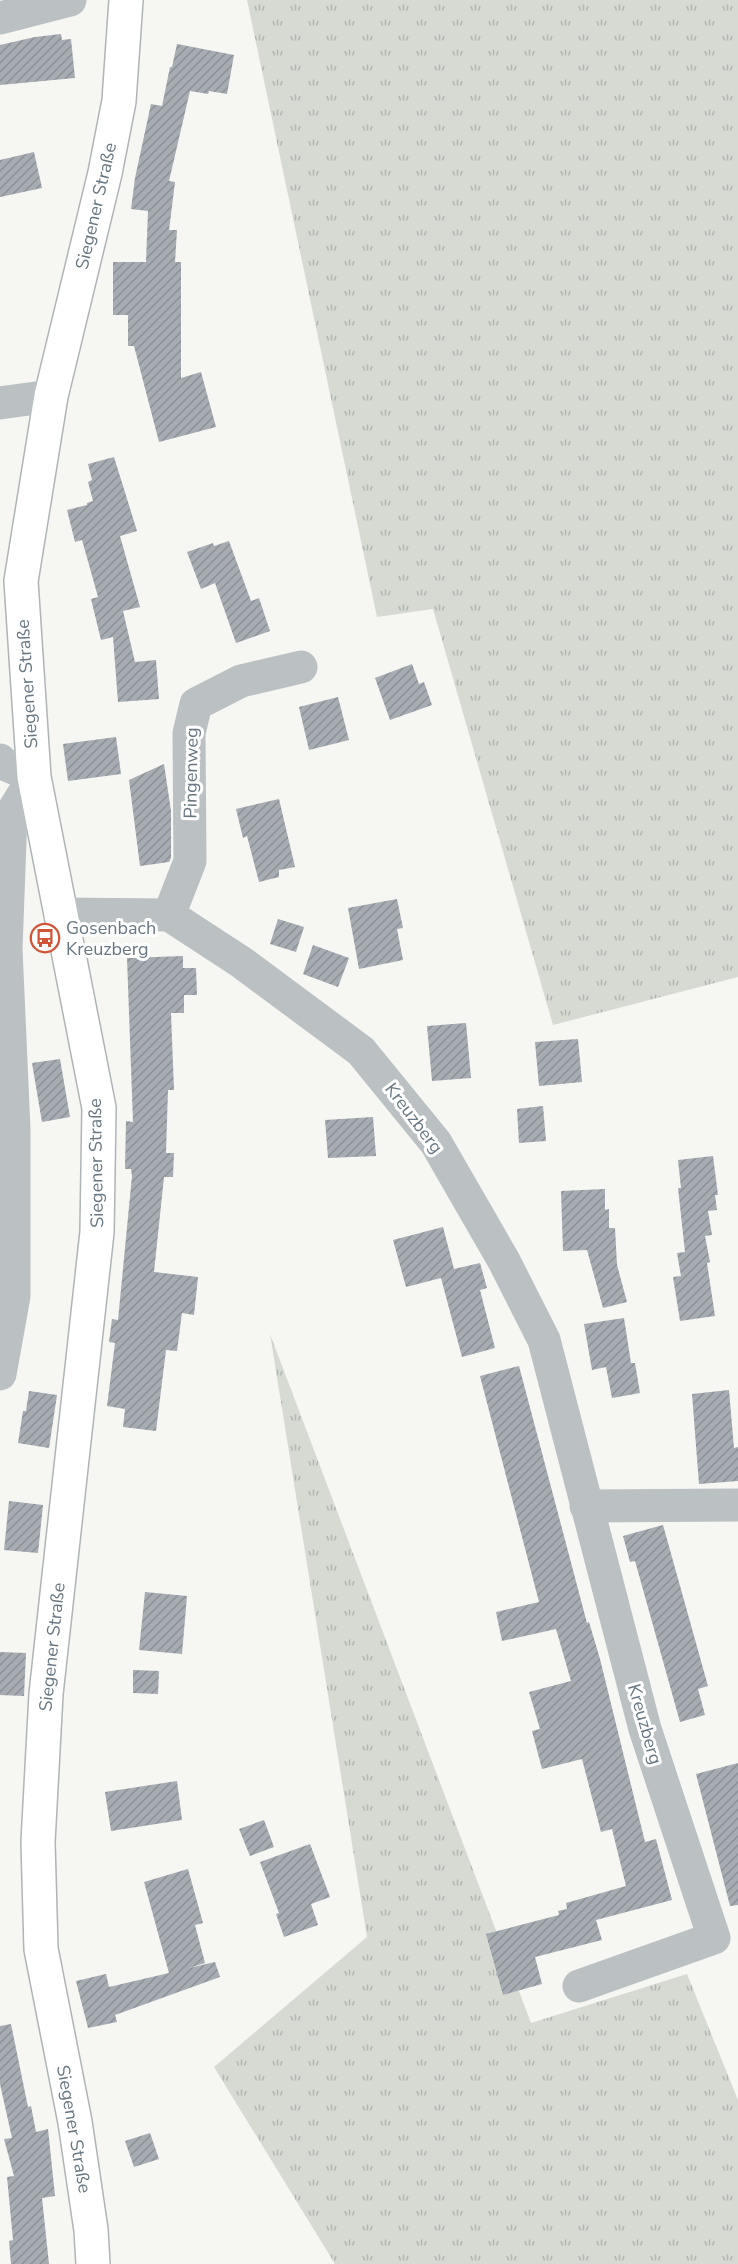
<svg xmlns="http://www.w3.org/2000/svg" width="738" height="2264" viewBox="0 0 738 2264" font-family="'Nunito Sans',sans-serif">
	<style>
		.grass { fill: url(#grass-tufts) }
		.building { fill: url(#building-hatch) }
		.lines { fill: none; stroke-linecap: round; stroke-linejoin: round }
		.major-casing { stroke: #afb4b7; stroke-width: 36 }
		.minor { stroke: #bbc0c3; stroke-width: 33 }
		.major { stroke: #fff; stroke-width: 33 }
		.labels { text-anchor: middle; stroke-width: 6; stroke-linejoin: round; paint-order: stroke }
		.street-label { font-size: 18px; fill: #687781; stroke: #fff }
		.poi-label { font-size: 18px; fill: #687781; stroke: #fff; text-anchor: start }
	</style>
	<defs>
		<pattern id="grass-tufts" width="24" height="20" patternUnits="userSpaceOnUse" patternTransform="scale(1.5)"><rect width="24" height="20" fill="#d6dad3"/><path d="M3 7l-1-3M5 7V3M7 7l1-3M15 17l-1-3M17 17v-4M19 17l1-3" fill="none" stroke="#b1b6b1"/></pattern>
		<pattern id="building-hatch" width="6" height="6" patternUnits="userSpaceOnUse" patternTransform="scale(1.5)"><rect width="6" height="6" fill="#a6acb2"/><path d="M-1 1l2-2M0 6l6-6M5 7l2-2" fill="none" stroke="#8b9196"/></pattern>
	</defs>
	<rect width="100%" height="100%" fill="#f6f6f3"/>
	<!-- grass -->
	<g class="grass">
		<path d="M247 0H738V977L553 1025 433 609 377 617Z"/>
		<path d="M270 1334 531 2023 687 1974 738 2100V2264H335L214 2067 367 1937Z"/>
	</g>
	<!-- building -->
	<g class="building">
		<path d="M61 34 62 40 71 39 75 78 0 85V45L35 37Z"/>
		<path d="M177 44 234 55 227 94 209 91 208 94 190 91 169 181 175 182 169 230H177L175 262H181V378L201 372 216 427 159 442 134 346H128V315H113V262H146L148 211 131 209 135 178 151 104 162 106 170 67H172Z"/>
		<path d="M34 152 42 188 0 197V160Z"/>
		<path d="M114 457 137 531 120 536 140 607 123 611 135 662 156 660 159 699 118 702 113 637 101 640 91 599 98 597 82 540 75 542 67 510 87 505V503L93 501 88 482 92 480 88 464Z"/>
		<path d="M229 541 251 601 259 598 270 631 236 643 215 583 201 589 187 552 213 543 214 546Z"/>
		<path d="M412 664 419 684 424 682 432 705 390 720 375 678Z"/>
		<path d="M338 697 349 740 309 750 299 707Z"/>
		<path d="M116 737 121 774 68 781 63 744Z"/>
		<path d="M164 764 171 811V858L169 862 140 866 129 780Z"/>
		<path d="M279 799 295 867 279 870V877L259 882 247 836 243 838 236 809Z"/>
		<path d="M397 899 403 928 397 929 403 960 359 969 348 908Z"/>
		<path d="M278 919 304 927 296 952 270 944Z"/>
		<path d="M313 945 349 958 338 987 303 974Z"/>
		<path d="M183 956V968H196L197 995H184V1013H171L174 1090H168L166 1153H174L173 1177H164L154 1272 198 1277 194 1315 182 1313 177 1351 166 1350 156 1431 123 1427 125 1409 107 1406 115 1343 109 1342 112 1319 118 1320 132 1176 131 1169H125L126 1121 133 1122 127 958Z"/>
		<path d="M466 1023 471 1078 432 1081 427 1026Z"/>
		<path d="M578 1039 582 1082 539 1086 535 1042Z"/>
		<path d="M60 1059 70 1117 42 1122 32 1063Z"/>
		<path d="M543 1106 546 1141 519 1143 517 1109Z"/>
		<path d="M373 1117 376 1156 328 1158 325 1120Z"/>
		<path d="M713 1156 718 1195H715L717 1210 708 1211 712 1235 705 1236 710 1262 707 1263 715 1316 680 1321 673 1277 681 1276 677 1253 685 1252 678 1188H681L678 1160Z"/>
		<path d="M605 1189V1210L609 1209V1228H615L617 1265 627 1302 603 1308 587 1250 563 1251 561 1191Z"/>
		<path d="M443 1227 454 1269 480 1263 487 1288 480 1290 495 1348 462 1357 441 1278 406 1287 393 1240Z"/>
		<path d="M624 1318 631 1363H635L640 1393 612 1398 606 1367 592 1370 584 1324Z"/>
		<path d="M519 1366 587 1623 589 1622 600 1659 645 1842 656 1839 672 1900 596 1920 602 1940 535 1957 542 1984 503 1995 486 1934 559 1915 558 1911 567 1909 566 1903 626 1886 612 1829 601 1832 582 1759 542 1769 532 1731 540 1729 529 1692 571 1681 556 1629 502 1641 496 1612 539 1602 480 1376Z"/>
		<path d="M729 1390 734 1448 738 1447V1481L699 1484 692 1394Z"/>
		<path d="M29 1391 57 1395 49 1448 18 1443 23 1411H26Z"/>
		<path d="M9 1501 43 1505 38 1553 4 1550Z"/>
		<path d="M663 1525 708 1686 698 1689 705 1715 680 1722 635 1561 630 1562 623 1536Z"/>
		<path d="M145 1592 187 1596 182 1654 139 1650Z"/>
		<path d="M0 1652 26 1653 24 1696 0 1695Z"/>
		<path d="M133 1670 159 1671 158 1694 133 1693Z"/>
		<path d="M738 1763V1905L730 1906 696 1774Z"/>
		<path d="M177 1781 182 1820 111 1831 105 1792Z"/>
		<path d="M264 1820 274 1847 250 1856 239 1829Z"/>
		<path d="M310 1844 330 1897 311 1904 318 1925 284 1937 276 1914 279 1913 260 1862Z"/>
		<path d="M188 1869 203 1923 195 1925 205 1963 189 1968 215 1962 220 1977 115 2015 117 2022 88 2028 76 1981 106 1974 109 1987 169 1973 144 1882Z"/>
		<path d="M11 2024 28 2107 31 2106 36 2132 48 2129 55 2196 42 2198 49 2264H11L9 2241 13 2240 7 2177 14 2176 4 2139 12 2138 0 2084V2026Z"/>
		<path d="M150 2133 159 2159 134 2167 125 2141Z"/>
	</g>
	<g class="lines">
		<!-- major casing -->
		<g class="major-casing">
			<path id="major" d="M93 2264 91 2230 75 2122 41 1949 38 1842 46 1694 97 1232 99 1108 34 777 21 581 51 396 105 173 119 101 126 0"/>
		</g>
		<!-- minor -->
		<g class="minor">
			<path d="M0 18 70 0"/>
			<path d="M0 403 51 396"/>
			<path d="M0 760 2 763 34 777 11 814 6 949 14 1129V1296L0 1374"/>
			<path d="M60 914 169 915 241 962 361 1051 436 1143 504 1261 544 1340 645 1729 714 1938 579 1986"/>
			<path d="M169 915 190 861 189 733 196 704 241 681 301 667"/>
			<path d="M586 1506 738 1505"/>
		</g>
		<!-- major -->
		<use href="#major" class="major"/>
	</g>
	<!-- icons -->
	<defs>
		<g id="bus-ring" transform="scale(1.5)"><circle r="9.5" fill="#fff" stroke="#d25437" stroke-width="1.5"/><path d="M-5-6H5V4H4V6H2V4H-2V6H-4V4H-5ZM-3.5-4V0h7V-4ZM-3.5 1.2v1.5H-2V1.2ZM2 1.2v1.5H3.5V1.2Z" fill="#d25437"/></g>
	</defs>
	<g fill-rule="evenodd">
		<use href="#bus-ring" x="45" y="938"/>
	</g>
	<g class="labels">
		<!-- street labels -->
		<g class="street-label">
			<text transform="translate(96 206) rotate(-77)" y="6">Siegener Straße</text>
			<text transform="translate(27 684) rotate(-94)" y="6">Siegener Straße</text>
			<text transform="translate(191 773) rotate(-89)" y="6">Pingenweg</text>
			<text transform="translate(414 1118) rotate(53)" y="6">Kreuzberg</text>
			<text transform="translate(96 1163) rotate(-91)" y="6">Siegener Straße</text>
			<text transform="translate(52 1647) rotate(-84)" y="6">Siegener Straße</text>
			<text transform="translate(645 1724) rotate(74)" y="6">Kreuzberg</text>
			<text transform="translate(74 2129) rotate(80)" y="6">Siegener Straße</text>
		</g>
		<!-- poi labels -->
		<g class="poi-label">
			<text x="66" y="934">Gosenbach<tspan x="66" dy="21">Kreuzberg</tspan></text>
		</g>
	</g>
</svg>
